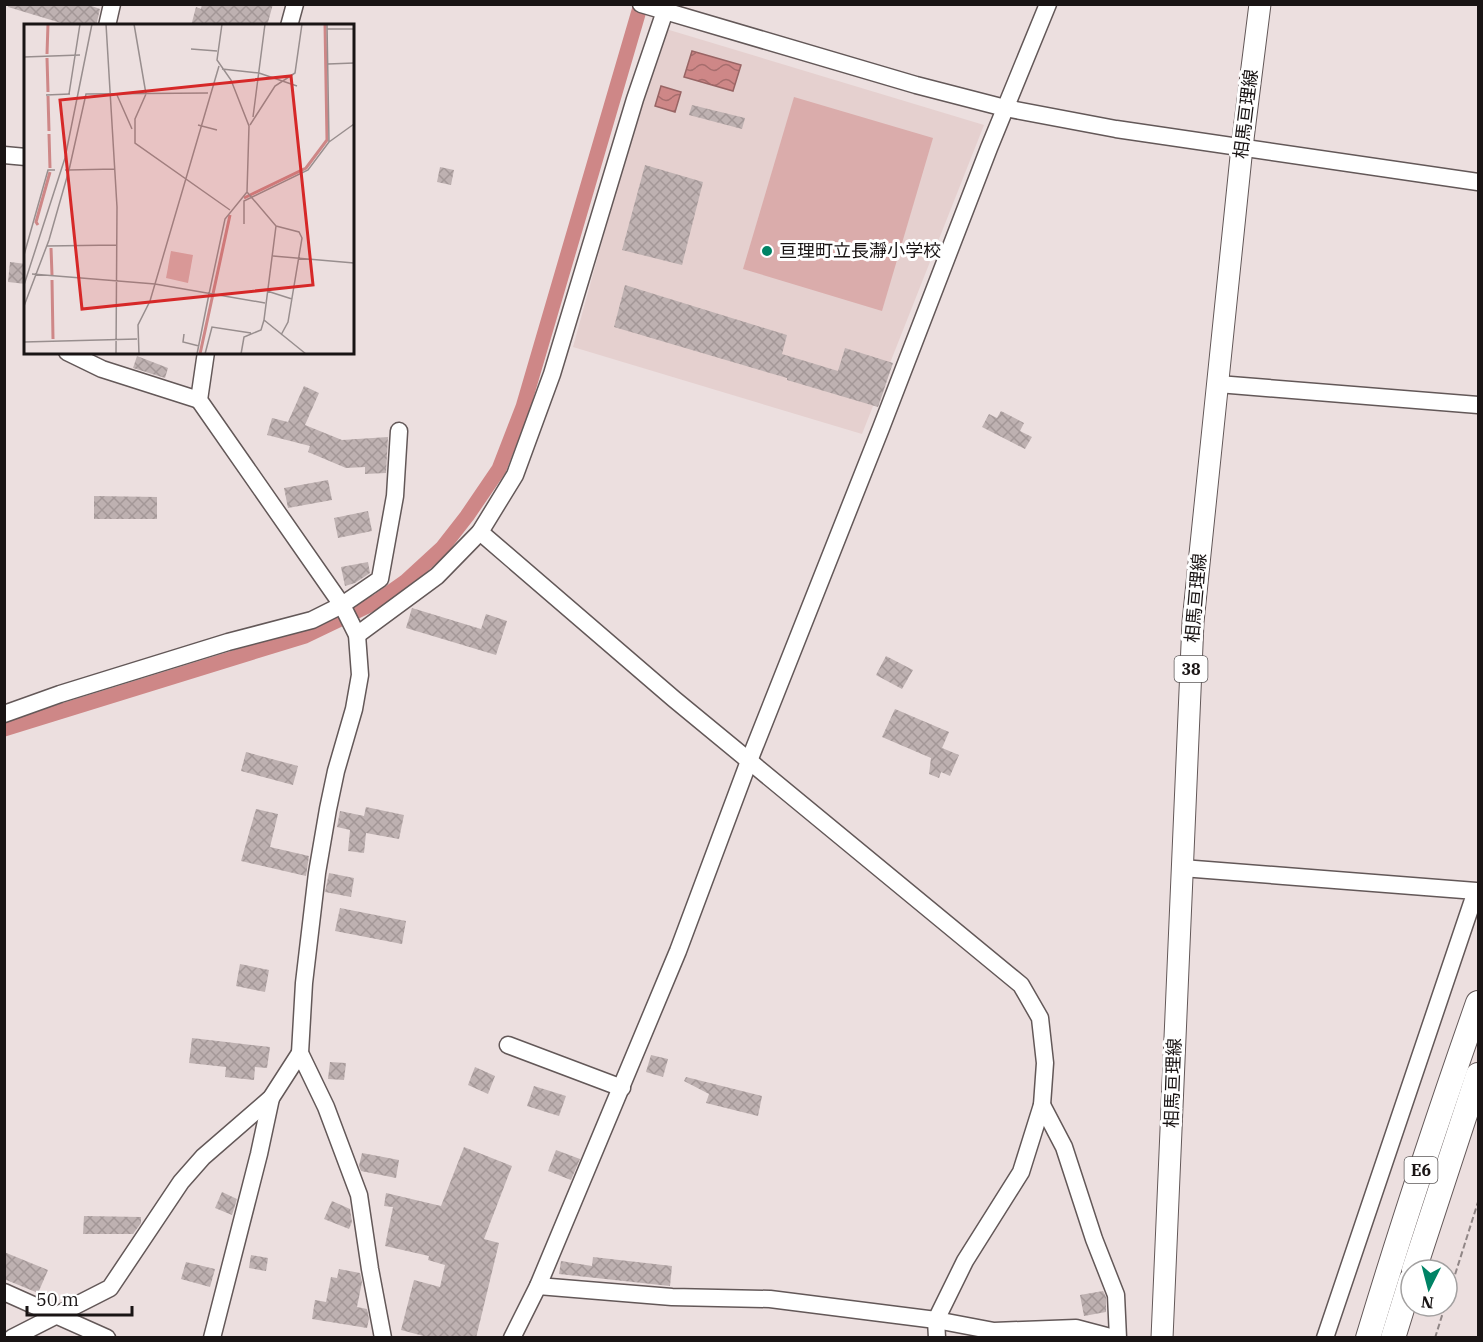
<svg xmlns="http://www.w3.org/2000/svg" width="1483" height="1342" viewBox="0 0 1483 1342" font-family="'IBM Plex Serif','Noto Sans JP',serif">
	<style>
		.built { fill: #e5d0cf }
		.garden { fill: #daacab }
		.water { fill: url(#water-waves); stroke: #986464; stroke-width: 1.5 }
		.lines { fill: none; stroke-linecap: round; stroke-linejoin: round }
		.canal { stroke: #ce8787; stroke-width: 15 }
		.building { fill: url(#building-cross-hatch) }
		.minor-casing { stroke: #635858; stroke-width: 19 }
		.major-casing { stroke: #635858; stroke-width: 23 }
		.highway-casing { stroke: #635858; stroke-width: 26 }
		.path { stroke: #908686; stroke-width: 2; stroke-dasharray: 6 3; stroke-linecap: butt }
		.minor { stroke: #fff; stroke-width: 16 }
		.major { stroke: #fff; stroke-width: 21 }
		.highway { stroke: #fff; stroke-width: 24 }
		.poi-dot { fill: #008365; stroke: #fff; stroke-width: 2 }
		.labels { text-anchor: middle; stroke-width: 6; stroke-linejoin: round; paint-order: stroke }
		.shield { fill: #fff; stroke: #5e5a5a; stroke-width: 1.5 }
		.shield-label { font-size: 16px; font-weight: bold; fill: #191414 }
		.street-label { font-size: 18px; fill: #191414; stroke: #fff }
		.poi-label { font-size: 18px; fill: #191414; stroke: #fff; text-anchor: start }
		.inset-river { fill: none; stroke: #ce8787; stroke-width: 3 }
		.inset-road { fill: none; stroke: #988e8e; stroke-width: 1.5 }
		.view { fill: #d62828; fill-opacity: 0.15; stroke: #d62828; stroke-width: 3 }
		.inset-edge { fill: none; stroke: #191414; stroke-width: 3 }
	</style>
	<defs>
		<pattern id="water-waves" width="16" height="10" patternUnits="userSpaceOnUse" patternTransform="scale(1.5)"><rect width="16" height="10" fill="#ce8787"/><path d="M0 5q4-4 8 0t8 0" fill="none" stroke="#a66d6d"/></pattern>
		<pattern id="building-cross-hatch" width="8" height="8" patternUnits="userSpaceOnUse" patternTransform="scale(1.5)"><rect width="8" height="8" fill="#beb1b1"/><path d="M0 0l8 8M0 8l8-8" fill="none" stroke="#a39797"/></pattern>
	</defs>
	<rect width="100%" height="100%" fill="#ecdfdf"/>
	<!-- built -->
	<path class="built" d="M666 29 984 125 862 434 573 347 626 154Z"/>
	<!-- garden -->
	<path class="garden" d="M794 97 933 138 882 311 743 269Z"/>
	<!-- water -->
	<g class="water">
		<path d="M692 51 741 65 733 91 684 77Z"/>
		<path d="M661 86 681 92 675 112 655 106Z"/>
	</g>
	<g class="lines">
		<!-- canal -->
		<path class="canal" d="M4 729 305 636 378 601 405 582 442 548 467 516 499 469 523 407 641 4"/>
	</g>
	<!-- building -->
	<g class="building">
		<path d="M8 4H86L100 9 96 26H71L8 7Z"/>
		<path d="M202 4H273L267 26H191L196 7 201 9Z"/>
		<path d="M692 105 745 118 742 129 689 115Z"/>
		<path d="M645 165 703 182 682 265 622 250Z"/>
		<path d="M440 167 454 170 451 185 437 182Z"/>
		<path d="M10 262 26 264V284L8 282Z"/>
		<path d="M625 285 787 335 782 354 838 371 845 348 893 363 878 407 787 380V378L614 327Z"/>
		<path d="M137 356 168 368 165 378 133 368Z"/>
		<path d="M304 386 319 393 305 425 342 440 388 437 386 473 365 474V467L346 468 308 452 310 446 267 435 272 418 288 422Z"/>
		<path d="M1001 411 1024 423 1020 431 1032 437 1025 449 982 427 989 414 997 418Z"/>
		<path d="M328 480 332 500 288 508 284 488Z"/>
		<path d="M94 496 157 497V519H94Z"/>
		<path d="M368 511 372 531 338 538 334 518Z"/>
		<path d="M368 562 370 573 355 583 345 586 341 567Z"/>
		<path d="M412 608 481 629 486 614 507 621 496 655 406 628Z"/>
		<path d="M886 656 913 670 902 689 876 675Z"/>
		<path d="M895 709 949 732 942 748 959 755 950 776 941 772 939 778 929 774 931 758 882 737Z"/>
		<path d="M246 752 298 766 293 785 241 771Z"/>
		<path d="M366 807 404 815 399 839 366 833 364 853 348 851 350 830 337 827 340 811 364 816Z"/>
		<path d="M256 809 278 814 270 847 309 856 306 876 241 861Z"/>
		<path d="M329 873 354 878 351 897 325 892Z"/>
		<path d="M340 908 406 921 402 944 335 931Z"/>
		<path d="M240 964 269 970 265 992 236 986Z"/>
		<path d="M192 1038 270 1047 267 1068 255 1067 254 1080 225 1077 226 1067 189 1063Z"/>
		<path d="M651 1055 668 1059 663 1077 646 1072Z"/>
		<path d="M330 1062 346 1063 344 1080 328 1079Z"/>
		<path d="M475 1067 495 1076 488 1094 468 1085Z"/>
		<path d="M686 1077 762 1096 758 1116 706 1103 709 1094 684 1081Z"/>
		<path d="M534 1086 566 1096 559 1116 527 1106Z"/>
		<path d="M464 1147 512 1166 484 1239 499 1243 476 1338H431L401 1330 414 1280 440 1287 445 1265 428 1260 429 1256 385 1246 393 1207 384 1206 386 1193 441 1206Z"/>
		<path d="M556 1150 580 1159 571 1180 548 1171Z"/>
		<path d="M362 1153 399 1160 396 1178 361 1171 359 1166Z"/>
		<path d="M222 1192 237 1199 232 1215 215 1208Z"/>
		<path d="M332 1201 350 1209 352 1222 349 1229 324 1219Z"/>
		<path d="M84 1216 141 1217V1223L133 1234H83Z"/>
		<path d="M4 1252 48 1270 38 1293 4 1279Z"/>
		<path d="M251 1255 268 1258 266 1271 249 1268Z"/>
		<path d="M593 1257 672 1266 670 1286 559 1274 561 1261 592 1266Z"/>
		<path d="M186 1262 215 1269 210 1287 181 1279Z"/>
		<path d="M339 1269 360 1273 362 1282 357 1307 367 1309 369 1319 367 1328 312 1319 315 1300 326 1302 331 1277 337 1278Z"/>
		<path d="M1103 1291 1106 1297V1312L1084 1316 1080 1295Z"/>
	</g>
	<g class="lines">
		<!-- minor casing -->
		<g class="minor-casing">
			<g id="minor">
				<path d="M641 4 916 85 1005 108 1116 129 1478 182"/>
				<path d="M107 26 112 4"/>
				<path d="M289 26 295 4"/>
				<path d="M4 155 26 157"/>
				<path d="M67 352 102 369 199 400"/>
				<path d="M206 352 199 400 342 605 357 635 360 675 354 709 336 771 328 809 317 873 304 983 300 1053 326 1107 359 1195 370 1269 383 1338"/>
				<path d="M1218 384 1478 405"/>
				<path d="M480 532 674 699 1021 985 1040 1018 1045 1063 1042 1105 1021 1172 965 1261 936 1320 937 1338"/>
				<path d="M357 635 437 576 480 532 515 475 552 374 635 99 665 11"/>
				<path d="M4 714 60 694 228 642 312 620 342 605 380 579 395 496 399 431"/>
				<path d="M1182 868 1476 891 1325 1338"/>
				<path d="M508 1045 622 1088"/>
				<path d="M1042 1105 1064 1147 1094 1239 1116 1295 1118 1338"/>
				<path d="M538 1286 672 1297 770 1299 936 1320 994 1331 1076 1328 1114 1338"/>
				<path d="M4 1292 107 1338"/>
				<path d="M12 1338 110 1288 181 1182 203 1157 271 1098 300 1053"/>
				<path d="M212 1338 259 1154 271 1098"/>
				<path d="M512 1338 538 1286 678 951 749 761 881 428 989 148 1048 4"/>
			</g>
		</g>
		<!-- major casing -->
		<g class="major-casing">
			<path id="major" d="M1162 1338 1193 622 1242 147 1260 4"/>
		</g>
		<!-- highway casing -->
		<g class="highway-casing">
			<g id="highway">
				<path d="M1414 1270 1478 1075"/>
				<path d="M1368 1338C1402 1225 1439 1114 1478 1003"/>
				<path d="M1393 1338 1411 1280"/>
			</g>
		</g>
		<!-- path -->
		<g class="path">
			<path d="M1447 1300 1478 1202"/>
			<path d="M1435 1338 1445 1306"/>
		</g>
		<!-- minor -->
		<use href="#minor" class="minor"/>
		<!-- major -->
		<use href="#major" class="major"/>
		<!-- highway -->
		<use href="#highway" class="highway"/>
	</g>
	<!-- markers -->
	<circle class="poi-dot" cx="767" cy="251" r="6"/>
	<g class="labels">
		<!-- shield labels -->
		<g class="shield">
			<rect x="1174.5" y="656" width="33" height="26" rx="4.5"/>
			<rect x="1404.5" y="1157" width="33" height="26" rx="4.5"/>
		</g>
		<g class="shield-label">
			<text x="1191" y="675">38</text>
			<text x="1421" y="1176">E6</text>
		</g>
		<!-- street labels -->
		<g class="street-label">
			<text transform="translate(1246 114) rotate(-83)" y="6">相馬亘理線</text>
			<text transform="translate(1196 598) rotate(-85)" y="6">相馬亘理線</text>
			<text transform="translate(1173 1083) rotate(-88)" y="6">相馬亘理線</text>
		</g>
		<!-- poi labels -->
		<g class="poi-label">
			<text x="779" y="257">亘理町立長瀞小学校</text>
		</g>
	</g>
	<!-- overview -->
	<g transform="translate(24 24)">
		<rect width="330" height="330" fill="#ecdfdf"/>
		<path d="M147 227 169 231 164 259 142 254Z" fill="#daacab"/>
		<path class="inset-river" d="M23 30 24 0M23 34 24 68M24 72 25 107M25 110 26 144M220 174 282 144 303 116 301 0M14 201 12 198 26 148M27 224 28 251M28 256 29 315M176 330 206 191"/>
		<path class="inset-road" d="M82 0 93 183 92 330M110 0 122 70 111 95V119L206 186M198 0 193 36 207 56 225 102 223 168 252 202 240 296 282 330M303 5H330M167 25 193 27M0 33 56 31M304 40 330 39M198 45 235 49 273 62M45 70 56 0M22 71 46 70M93 71 108 105M229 93 241 0M174 101 193 106M226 101 251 62 271 49 278 0M305 118 330 100M91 145 45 146 62 70 184 69M220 200V177L284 146 305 118 303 0M252 202 275 208 278 214 264 298 257 311M23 222 93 221M0 231 24 146H31M249 232 330 239M8 250 131 260 241 279M0 261 41 134 68 0M243 267 268 275M185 270 201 195 223 168M0 282 25 216 45 146H41M160 310 159 318 175 322M0 318 113 315M115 330 114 301 126 277 195 42M173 330 185 270M181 330 188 303 227 309M217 330 220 313 237 306 240 296"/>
		<path class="view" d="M267 52 289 261 58 285 36 76Z"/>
		<rect width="330" height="330" class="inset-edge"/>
	</g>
	<!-- border -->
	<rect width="1483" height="1342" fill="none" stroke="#191414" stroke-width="12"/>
	<!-- north arrow -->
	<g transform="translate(1429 1288) rotate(186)"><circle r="28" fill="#ffffff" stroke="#a3a1a1" stroke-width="1.5"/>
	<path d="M0-4.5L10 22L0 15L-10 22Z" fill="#008365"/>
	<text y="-9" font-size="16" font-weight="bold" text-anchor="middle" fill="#191414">N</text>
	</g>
	<!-- scale -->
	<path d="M27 1306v9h105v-9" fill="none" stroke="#191414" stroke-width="3"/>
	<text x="36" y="1306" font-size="18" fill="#191414" stroke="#ffffff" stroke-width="4.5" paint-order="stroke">50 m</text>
</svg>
